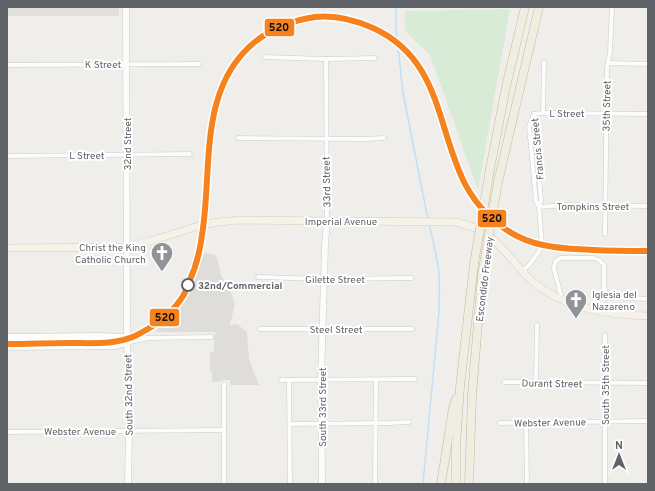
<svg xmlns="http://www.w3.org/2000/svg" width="655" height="491" viewBox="0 0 655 491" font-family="Overpass,sans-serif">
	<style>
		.industrial { fill: #dfddda }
		.education { fill: #e2e0da }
		.green { fill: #d8ebd6 }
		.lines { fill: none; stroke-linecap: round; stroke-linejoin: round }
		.stream { stroke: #bfe0f9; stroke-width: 1.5 }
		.street-casing { stroke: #cbcccc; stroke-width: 5 }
		.secondary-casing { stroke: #cacacb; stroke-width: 7 }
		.primary-casing { stroke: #d7ceb8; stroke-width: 8 }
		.highway-casing { stroke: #c8b996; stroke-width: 9 }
		.street { stroke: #fdfcfc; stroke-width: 4 }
		.secondary { stroke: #fdfcfc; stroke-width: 6 }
		.primary { stroke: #f4f2e9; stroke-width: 7 }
		.highway { stroke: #f0ede3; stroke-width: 8 }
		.highway-bridge-casing { stroke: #c8b996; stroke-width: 9; stroke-linecap: butt }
		.highway-bridge { stroke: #f0ede3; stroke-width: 8 }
		.rail-1-casing { stroke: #fff; stroke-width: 9 }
		.rail-1 { stroke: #f6821e; stroke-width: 6 }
		.stop-dot { fill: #fff; stroke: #5f6368; stroke-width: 2 }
		.labels { text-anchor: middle; stroke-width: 4; stroke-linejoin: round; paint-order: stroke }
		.street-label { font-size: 10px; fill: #5f6368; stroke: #fff }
		.poi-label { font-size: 10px; fill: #5f6368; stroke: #fff; text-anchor: end }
		.stop-label { font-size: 10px; font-weight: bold; fill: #5f6368; stroke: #fff; text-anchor: start }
		.line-badge { stroke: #fff; stroke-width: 1.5 }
		.pale-badge-label { font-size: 11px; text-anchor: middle; font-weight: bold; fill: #111 }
	</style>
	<rect width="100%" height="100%" fill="#efeeea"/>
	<!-- industrial -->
	<path class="industrial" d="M205 253 216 255 221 275 229 288 235 303 230 325 237 324 247 332 249 359 259 385H230V380H224L218 382H212V372L210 371V352H214V335L216 332H156L157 328 171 316 178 309 187 296 194 282 202 254Z"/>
	<!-- education -->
	<rect class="education" x="7" y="7" width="112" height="9"/>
	<!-- green -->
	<path class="green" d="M510 9 478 190 430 55 405 31V11Z"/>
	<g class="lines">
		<!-- stream -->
		<g class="stream">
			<path d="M396 7V29L403 93 428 220"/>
			<path d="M423 484 439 312C439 300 440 287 439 274 437 257 433 240 429 224"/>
		</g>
		<!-- street casing -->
		<g class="street-casing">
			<g id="street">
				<path d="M265 57 326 59 375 58"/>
				<path d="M326 59 327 221"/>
				<path d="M608 63 648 64"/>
				<path d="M7 65 199 64"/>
				<path d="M543 113 544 62"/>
				<path d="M534 114 543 113 648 114"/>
				<path d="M534 116 541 201 539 207"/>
				<path d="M238 138 365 139 384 138"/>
				<path d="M7 156 190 154"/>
				<path d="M539 207 565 205 648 206"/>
				<path d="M605 234 607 68 610 52 612 7"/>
				<path d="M522 271 529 265 538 253 542 245 539 207 536 201 529 126 534 114"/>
				<path d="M258 277 324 279 412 278"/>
				<path d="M562 299 554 269C554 263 555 261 560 258H594L599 260 604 265V288L606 293 613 297 648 299"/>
				<path d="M260 329H412"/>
				<path d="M605 335V484"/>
				<path d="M127 337 144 338 211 337"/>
				<path d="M281 380 415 379"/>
				<path d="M289 380 290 484"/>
				<path d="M504 382 648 383"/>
				<path d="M536 382 537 325"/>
				<path d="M224 384V484"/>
				<path d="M500 423 648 421"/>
				<path d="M526 423 527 484"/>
				<path d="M290 424 390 423 409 422"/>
				<path d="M7 432 224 430"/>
				<path d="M375 484 376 380"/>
			</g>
		</g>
		<!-- secondary casing -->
		<g class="secondary-casing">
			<g id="secondary">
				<path d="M126 7 127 332 129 431 128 484"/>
				<path d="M7 337 98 336 127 337"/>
				<path d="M7 347 116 346 134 340 144 338"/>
				<path d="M322 484 321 380 325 245 327 221"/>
			</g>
		</g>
		<!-- primary casing -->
		<g class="primary-casing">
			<path id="primary" d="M7 248 127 247 154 240 198 226 218 222 239 220 455 222C463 224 471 226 478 229 501 241 514 265 533 282 564 308 609 315 648 316"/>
		</g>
		<!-- highway casing -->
		<g class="highway-casing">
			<g id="highway">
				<path d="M490 169 506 87 525 7"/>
				<path d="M498 182 539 7"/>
				<path d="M441 484 453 408 456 399"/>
				<path d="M456 484V444L460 387 474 264"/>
				<path d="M469 484 472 395 482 275"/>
			</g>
		</g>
		<!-- street -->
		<use href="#street" class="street"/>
		<!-- secondary -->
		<use href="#secondary" class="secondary"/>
		<!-- primary -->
		<use href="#primary" class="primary"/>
		<!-- highway -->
		<use href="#highway" class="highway"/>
		<!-- highway-bridge casing -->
		<g class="highway-bridge-casing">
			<g id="highway-bridge">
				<path d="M474 264 490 169"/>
				<path d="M482 275 498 182"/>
			</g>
		</g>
		<!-- highway-bridge -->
		<use href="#highway-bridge" class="highway-bridge"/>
		<!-- rail-1 casing -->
		<g class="rail-1-casing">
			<path id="rail-1" d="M7 344C28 344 50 343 71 343 92 343 115 345 135 336 141 333 159 323 164 318 169 315 180 301 183 296 186 292 187 286 189 282 196 267 200 251 202 235 213 169 197 88 256 41 273 28 294 20 315 17 335 15 355 20 373 28 441 59 436 126 465 184 476 205 495 225 517 236 540 248 568 249 594 250 612 251 630 251 648 251"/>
		</g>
		<!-- rail-1 -->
		<use href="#rail-1" class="rail-1"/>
	</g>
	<!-- icons -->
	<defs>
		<g id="church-pin" transform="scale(1.15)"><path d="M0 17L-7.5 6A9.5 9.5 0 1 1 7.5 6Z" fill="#919496" stroke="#fff"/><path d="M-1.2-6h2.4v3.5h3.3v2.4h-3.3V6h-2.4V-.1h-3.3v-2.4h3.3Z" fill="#fff"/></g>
	</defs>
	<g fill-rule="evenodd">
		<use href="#church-pin" x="162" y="253"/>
		<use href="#church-pin" x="576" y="300"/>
	</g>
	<!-- markers -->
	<circle class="stop-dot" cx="188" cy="285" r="6"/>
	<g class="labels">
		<!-- street labels -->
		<g class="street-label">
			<text x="103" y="68">K Street</text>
			<text transform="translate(606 106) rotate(-89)" y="4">35th Street</text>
			<text x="567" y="117">L Street</text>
			<text transform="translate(127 144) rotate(-90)" y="4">32nd Street</text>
			<text transform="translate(537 149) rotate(-95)" y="4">Francis Street</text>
			<text x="87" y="159">L Street</text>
			<text transform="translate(326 182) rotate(-91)" y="4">33rd Street</text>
			<text x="593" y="210">Tompkins Street</text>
			<text x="341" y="225">Imperial Avenue</text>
			<text x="335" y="283">Gilette Street</text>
			<text transform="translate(484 279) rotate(-83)" y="4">Escondido Freeway</text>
			<text x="336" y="333">Steel Street</text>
			<text transform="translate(552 383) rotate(1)" y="4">Durant Street</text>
			<text transform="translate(605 385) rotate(-90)" y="4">South 35th Street</text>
			<text transform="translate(128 395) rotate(-91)" y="4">South 32nd Street</text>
			<text transform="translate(322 407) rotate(-90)" y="4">South 33rd Street</text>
			<text transform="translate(550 422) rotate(-1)" y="4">Webster Avenue</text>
			<text x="80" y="435">Webster Avenue</text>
		</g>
		<!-- poi labels -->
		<g class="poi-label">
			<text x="146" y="251">Christ the King<tspan x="146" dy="12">Catholic Church</tspan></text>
			<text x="592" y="298" text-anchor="start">Iglesia del<tspan x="592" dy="12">Nazareno</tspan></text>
		</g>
		<!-- stop labels -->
		<g class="stop-label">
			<text x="198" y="289">32nd/Commercial</text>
		</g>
	</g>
	<g class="line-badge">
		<rect x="264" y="18" width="31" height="19" rx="4" fill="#f6821e"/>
		<rect x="477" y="209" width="30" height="19" rx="4" fill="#f6821e"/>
		<rect x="149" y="308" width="31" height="19" rx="4" fill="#f6821e"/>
	</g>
	<g class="pale-badge-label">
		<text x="279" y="31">520</text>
		<text x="492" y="222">520</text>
		<text x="165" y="321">520</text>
	</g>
	<!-- border -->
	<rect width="655" height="491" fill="none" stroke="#5f6368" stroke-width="16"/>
	<!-- north arrow -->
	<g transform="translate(619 455)" stroke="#ffffff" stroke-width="3" paint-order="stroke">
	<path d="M0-3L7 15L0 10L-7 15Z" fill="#5f6368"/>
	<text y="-6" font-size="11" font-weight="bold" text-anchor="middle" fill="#5f6368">N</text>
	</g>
</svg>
